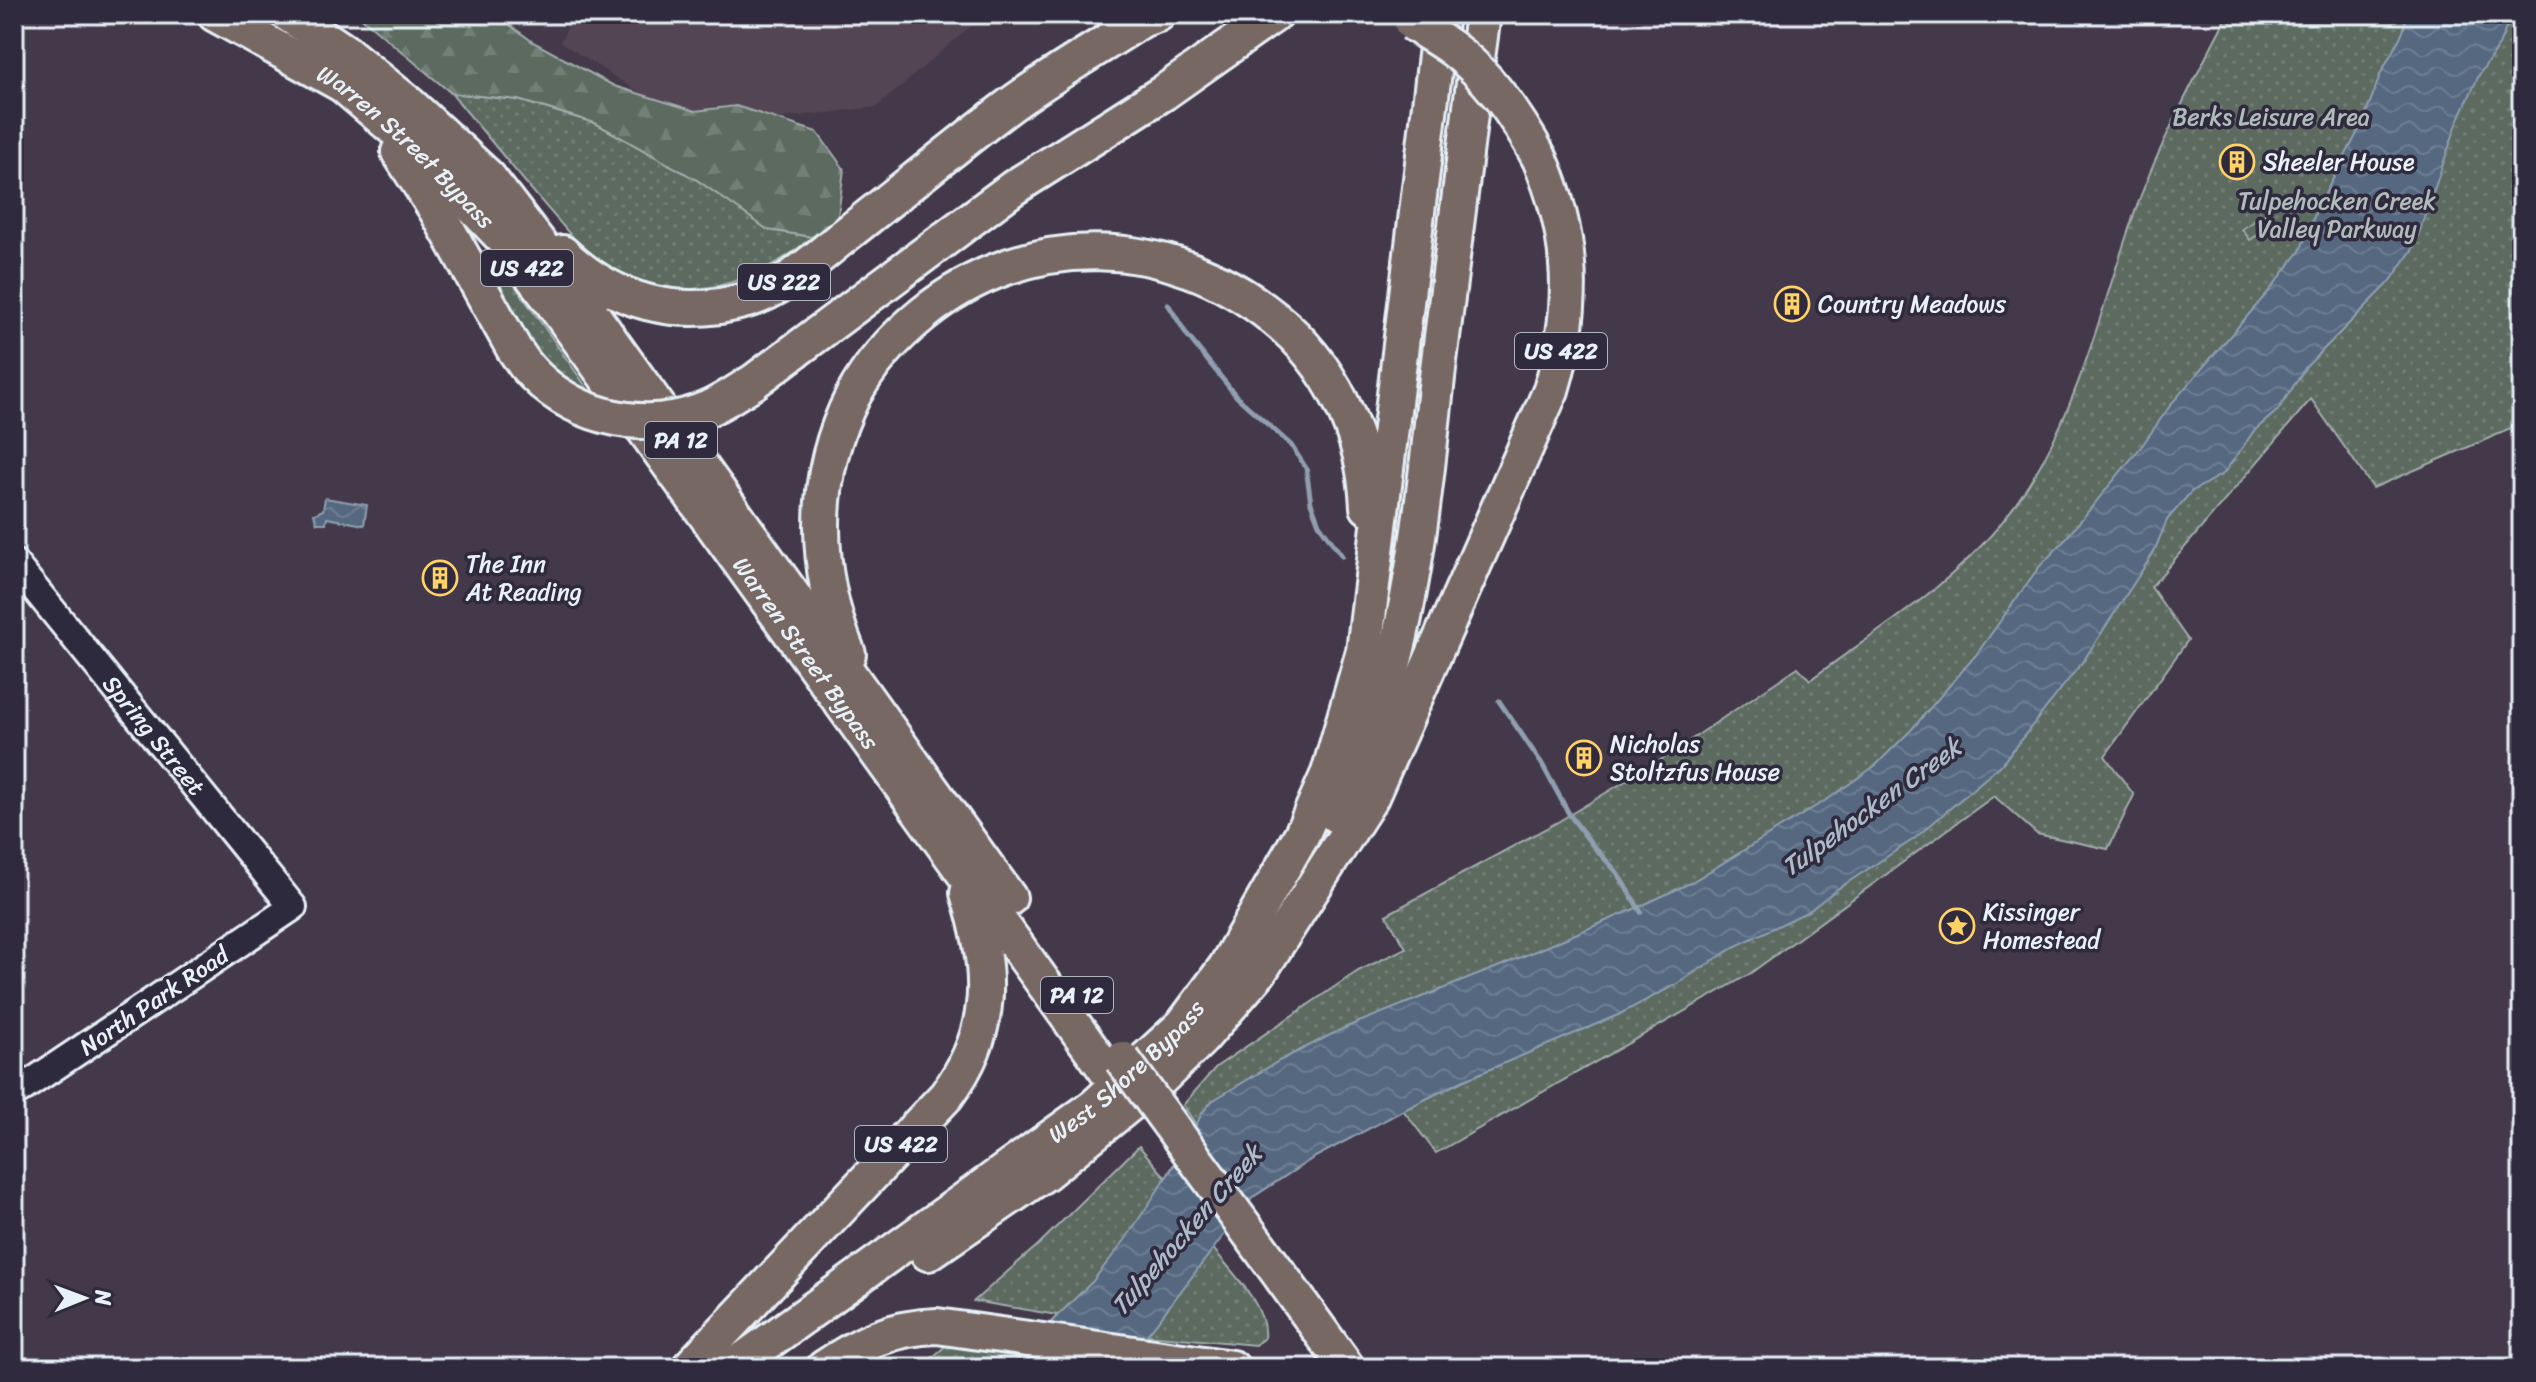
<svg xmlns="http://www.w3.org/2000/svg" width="2536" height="1382" viewBox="0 0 2536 1382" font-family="Sriracha,sans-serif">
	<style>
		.built { fill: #524453 }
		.green { fill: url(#green-dots); stroke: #a2aeac; stroke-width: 2 }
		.forest { fill: url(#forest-firs); stroke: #a2aeac; stroke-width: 2 }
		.pitch { fill: #5c6a60; stroke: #a2aeac; stroke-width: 2 }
		.water { fill: url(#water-waves); stroke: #8f9fb0; stroke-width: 2 }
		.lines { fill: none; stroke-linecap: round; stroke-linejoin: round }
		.stream { stroke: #8f9fb0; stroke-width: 5 }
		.secondary-casing { stroke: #e8f1f8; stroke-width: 32 }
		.highway-casing { stroke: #e8f1f8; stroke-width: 40 }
		.secondary { stroke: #2f2a3d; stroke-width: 26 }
		.highway { stroke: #776864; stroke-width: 34 }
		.highway-bridge-casing { stroke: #e8f1f8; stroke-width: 40; stroke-linecap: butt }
		.highway-bridge { stroke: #776864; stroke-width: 34 }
		.labels { text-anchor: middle; stroke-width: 7; stroke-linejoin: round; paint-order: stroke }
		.shield { fill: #2f2a3d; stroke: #b0b5c0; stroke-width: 2 }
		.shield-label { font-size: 22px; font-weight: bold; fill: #e8f1f8 }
		.park-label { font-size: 24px; fill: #b0bbbb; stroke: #2f2a3d }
		.street-label { font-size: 24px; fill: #e8f1f8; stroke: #2f2a3d }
		.poi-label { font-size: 24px; fill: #e8f1f8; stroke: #2f2a3d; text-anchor: start }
		.water-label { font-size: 26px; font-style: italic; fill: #adbac8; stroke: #2f2a3d }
	</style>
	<defs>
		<pattern id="green-dots" width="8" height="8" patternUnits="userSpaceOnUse" patternTransform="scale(2)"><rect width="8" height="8" fill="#5c6a60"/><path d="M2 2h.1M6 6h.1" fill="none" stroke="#738078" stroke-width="1.8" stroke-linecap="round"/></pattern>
		<pattern id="forest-firs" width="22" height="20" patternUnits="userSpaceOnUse" patternTransform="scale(2)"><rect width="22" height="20" fill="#5c6a60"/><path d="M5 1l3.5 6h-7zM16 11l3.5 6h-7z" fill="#738078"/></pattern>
		<pattern id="water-waves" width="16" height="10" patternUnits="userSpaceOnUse" patternTransform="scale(2)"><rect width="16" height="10" fill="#546880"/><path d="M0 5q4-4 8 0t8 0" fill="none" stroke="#6d7e93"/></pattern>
	</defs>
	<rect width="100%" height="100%" fill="#44394a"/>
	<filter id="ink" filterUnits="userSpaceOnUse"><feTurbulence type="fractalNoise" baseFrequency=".0125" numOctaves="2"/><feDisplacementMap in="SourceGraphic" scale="16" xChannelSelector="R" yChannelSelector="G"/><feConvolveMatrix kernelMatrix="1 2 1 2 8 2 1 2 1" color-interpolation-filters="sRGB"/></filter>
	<g filter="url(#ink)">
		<!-- built -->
		<path class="built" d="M574 14H985L877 107 695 128 560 42Z"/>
		<!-- green -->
		<g class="green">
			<path d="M2228 14H2522V424L2373 488 2311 399 2151 587 2188 640 2105 756 2134 795 2108 849 2037 834 1994 796 1748 975 1436 1153 1403 1110 1313 1158 1253 1197 1212 1247C1231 1272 1268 1306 1264 1338L1255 1345 1147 1335 1122 1368H920L949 1343 1027 1354 1057 1315 974 1301 1038 1245 1139 1146 1166 1178 1196 1125 1183 1105 1216 1067 1358 971 1406 948 1386 915 1556 823 1667 756 1798 667 1810 680C1868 637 1932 598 1982 545 2076 446 2095 317 2141 195 2165 133 2198 73 2228 14Z"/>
			<path d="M451 93 518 100 595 123 697 180 768 229 812 237C754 287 673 310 604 266 583 252 566 229 549 210 516 172 484 132 451 93Z"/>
			<path d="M472 242 508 276 592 395 572 388 527 347Z"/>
		</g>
		<!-- forest -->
		<path class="forest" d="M357 14H495L533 42 614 86 695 111 736 106 817 132 844 169 838 216 812 237 768 230 697 180 595 123 518 100 451 93Z"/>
		<!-- pitch -->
		<path class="pitch" d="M2268 212 2276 223 2250 240 2242 229Z"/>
		<!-- water -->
		<g class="water">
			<path d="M2407 14H2512L2499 45 2479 75 2458 121 2414 247 2390 282 2306 367 2278 410 2254 431 2224 473 2191 492 2167 520 2154 552 2084 660 2001 765 1914 839 1836 890 1809 911 1736 946 1677 984 1618 1015 1462 1081 1404 1110 1313 1158 1253 1197 1122 1368H1004L1027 1354 1058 1315 1092 1282 1125 1240 1183 1152 1202 1113 1212 1101 1279 1061 1344 1028 1500 966 1639 907 1690 883 1831 797 1876 765 1912 729 1976 655 2039 567 2063 542 2141 447 2172 403 2269 291 2300 251 2317 209 2362 124 2381 73 2403 32Z"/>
			<path d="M325 498 367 505 364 525 327 518 326 523H317L314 514 323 510Z"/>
		</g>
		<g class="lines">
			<!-- stream -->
			<g class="stream">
				<path d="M1168 304 1187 335 1237 397 1291 445 1306 468 1311 503 1319 524 1342 556"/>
				<path d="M1499 701 1542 764 1569 814 1593 846 1616 871 1641 912"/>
			</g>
			<!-- secondary casing -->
			<g class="secondary-casing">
				<g id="secondary">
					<path id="s1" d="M14 563 293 907 14 1094"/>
				</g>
			</g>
			<!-- highway casing -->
			<g class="highway-casing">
				<g id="highway">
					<path id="s2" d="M215 14 343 85 411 143 503 238 553 303 1107 1071"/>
					<path d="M288 14 345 52 410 105 488 177 573 288 1009 898"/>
					<path d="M399 152 437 211 514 349 526 366"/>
					<path d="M562 253C613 302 678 320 747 300 785 289 817 257 848 233 900 192 952 149 1005 109 1049 76 1097 49 1143 19L1158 14"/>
					<path d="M752 383 1013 188 1163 93 1275 14"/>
					<path d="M848 654C814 571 811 477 853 396 870 364 896 336 923 314 1029 228 1170 234 1274 318 1331 363 1365 435 1368 507"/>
					<path d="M1336 815C1409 678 1421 520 1438 369 1452 250 1467 132 1483 14"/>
					<path d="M928 1253 1045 1173 1159 1080 1202 1038 1259 972 1371 797 1551 390C1576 307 1574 239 1540 159"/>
					<path d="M1283 1279 1347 1368"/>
					<path d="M689 1368 946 1096C996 1029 992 969 968 893"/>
					<path id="s3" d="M732 1368 1095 1106 1183 1025 1226 967 1302 834 1329 773 1364 651 1441 14"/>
					<path d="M824 1368C860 1343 893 1327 937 1326L1232 1368"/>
				</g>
			</g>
			<!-- secondary -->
			<use href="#secondary" class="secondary"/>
			<!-- highway -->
			<use href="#highway" class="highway"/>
			<!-- highway-bridge casing -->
			<g class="highway-bridge-casing">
				<g id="highway-bridge">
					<path d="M1412 23C1426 32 1441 40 1454 50 1490 77 1519 120 1540 159"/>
					<path d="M526 366C568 415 638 434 699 412 718 406 735 393 752 383"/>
					<path d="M1122 1059 1283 1279"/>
				</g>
			</g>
			<!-- highway-bridge -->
			<use href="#highway-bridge" class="highway-bridge"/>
		</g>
	</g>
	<!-- icons -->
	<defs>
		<g id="building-ring" transform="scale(1.8)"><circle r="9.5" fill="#2f2a3d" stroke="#ffd166" stroke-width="1.5"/><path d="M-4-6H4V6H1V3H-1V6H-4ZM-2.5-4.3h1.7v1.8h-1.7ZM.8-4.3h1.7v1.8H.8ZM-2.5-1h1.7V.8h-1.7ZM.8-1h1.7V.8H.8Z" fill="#ffd166"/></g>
		<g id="sight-ring" transform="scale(1.8)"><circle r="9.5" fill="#2f2a3d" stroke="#ffd166" stroke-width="1.5"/><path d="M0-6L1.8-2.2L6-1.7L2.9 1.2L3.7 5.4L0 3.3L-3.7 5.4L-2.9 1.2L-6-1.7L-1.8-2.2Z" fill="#ffd166"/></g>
	</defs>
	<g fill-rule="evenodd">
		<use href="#building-ring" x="2237" y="162"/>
		<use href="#building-ring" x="1792" y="304"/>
		<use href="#building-ring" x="440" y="578"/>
		<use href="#building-ring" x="1584" y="758"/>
		<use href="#sight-ring" x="1957" y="926"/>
	</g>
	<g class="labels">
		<!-- shield labels -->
		<g class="shield">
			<rect x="481" y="250" width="92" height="36" rx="6"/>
			<rect x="738" y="264" width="92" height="36" rx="6"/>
			<rect x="1515" y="333" width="92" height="36" rx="6"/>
			<rect x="645" y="422" width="72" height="36" rx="6"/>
			<rect x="1041" y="977" width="72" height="36" rx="6"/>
			<rect x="855" y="1126" width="92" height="36" rx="6"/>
		</g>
		<g class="shield-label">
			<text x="527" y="276">US 422</text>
			<text x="784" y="290">US 222</text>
			<text x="1561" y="359">US 422</text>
			<text x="681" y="448">PA 12</text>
			<text x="1077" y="1003">PA 12</text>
			<text x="901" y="1152">US 422</text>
		</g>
		<!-- park labels -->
		<g class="park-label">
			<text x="2271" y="125">Berks Leisure Area</text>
			<text x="2337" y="209">Tulpehocken Creek<tspan x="2337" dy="28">Valley Parkway</tspan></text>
		</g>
		<!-- street labels -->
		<g class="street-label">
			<text dy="8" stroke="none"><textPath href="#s2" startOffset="234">Warren Street Bypass</textPath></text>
			<text dy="8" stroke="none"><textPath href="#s2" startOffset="882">Warren Street Bypass</textPath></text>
			<text dy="8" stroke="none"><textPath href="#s1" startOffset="222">Spring Street</textPath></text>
			<text transform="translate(154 1001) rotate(-34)" y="8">North Park Road</text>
			<text dy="8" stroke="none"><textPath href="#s3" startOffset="494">West Shore Bypass</textPath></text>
		</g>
		<!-- poi labels -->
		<g class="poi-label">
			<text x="2263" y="170">Sheeler House</text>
			<text x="1818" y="312">Country Meadows</text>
			<text x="466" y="572">The Inn<tspan x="466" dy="28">At Reading</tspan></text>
			<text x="1610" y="752">Nicholas<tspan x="1610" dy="28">Stoltzfus House</tspan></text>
			<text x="1983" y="920">Kissinger<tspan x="1983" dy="28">Homestead</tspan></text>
		</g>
		<!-- water labels -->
		<g class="water-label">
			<text transform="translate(1871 807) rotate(-36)" y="9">Tulpehocken Creek</text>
			<text transform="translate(1186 1230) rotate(-49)" y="9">Tulpehocken Creek</text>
		</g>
	</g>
	<!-- margin -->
	<rect width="2536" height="1382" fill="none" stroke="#2f2a3d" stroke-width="48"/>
	<rect x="24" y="24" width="2488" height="1334" fill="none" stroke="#e8f1f8" stroke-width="3" filter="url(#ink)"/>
	<!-- north arrow -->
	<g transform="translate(84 1298) rotate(89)" stroke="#2f2a3d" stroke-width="6" paint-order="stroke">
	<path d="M0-6L14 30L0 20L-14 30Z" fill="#e8f1f8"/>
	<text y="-12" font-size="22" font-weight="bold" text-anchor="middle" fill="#e8f1f8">N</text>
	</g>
</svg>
